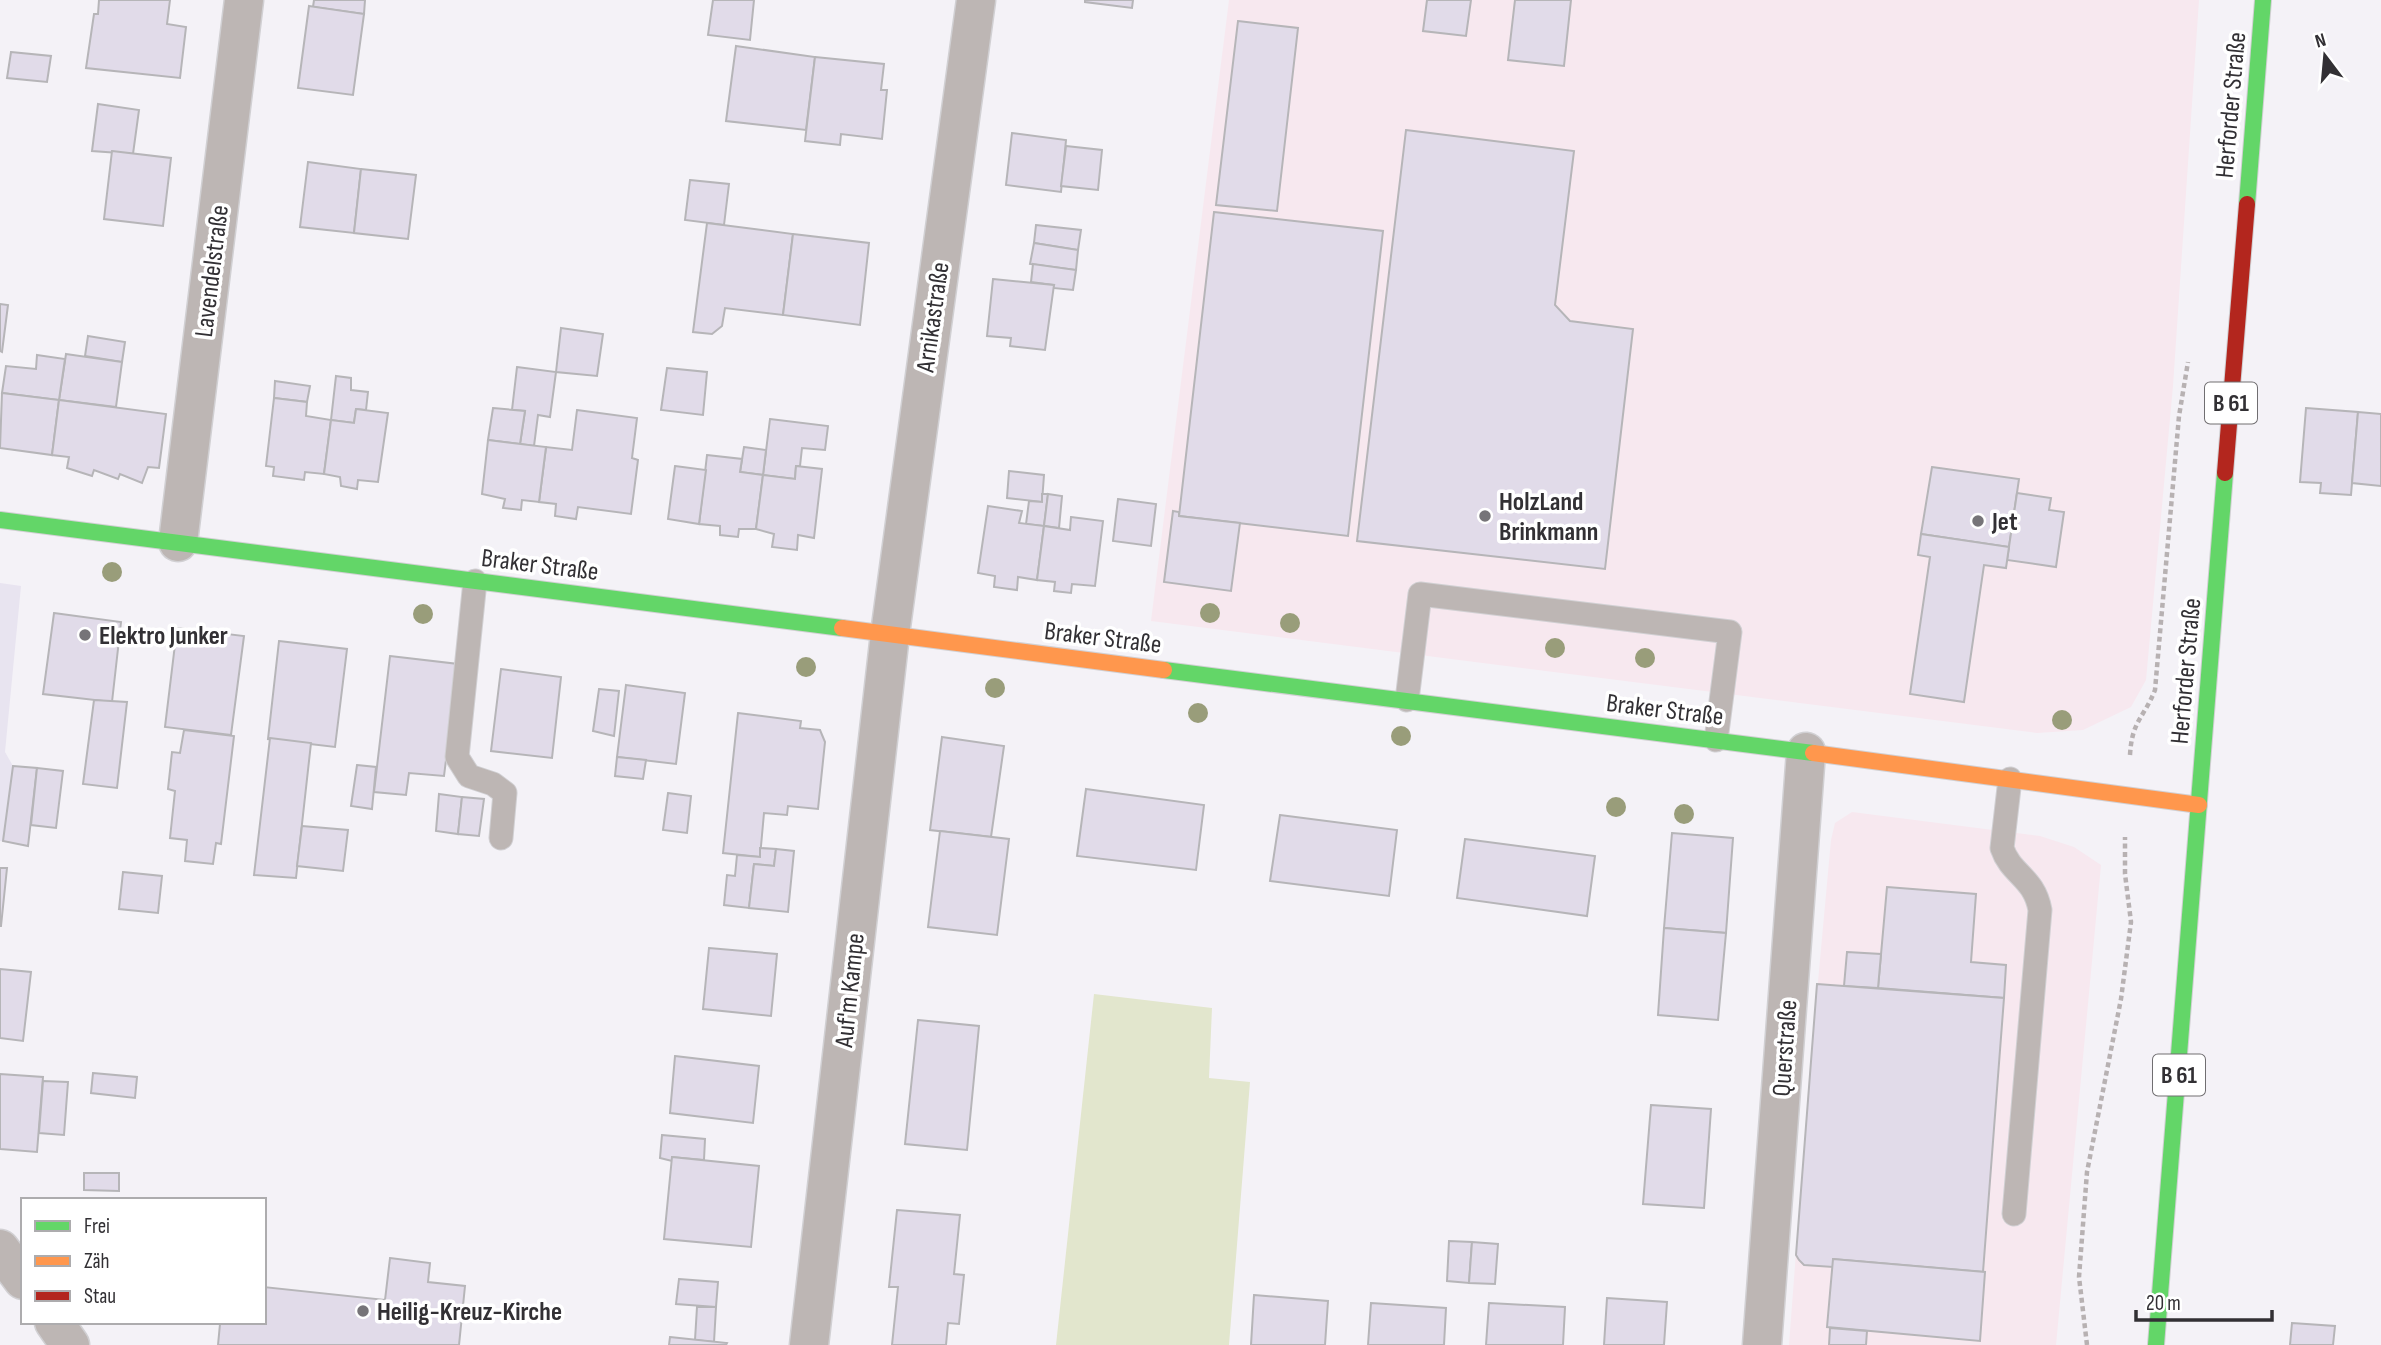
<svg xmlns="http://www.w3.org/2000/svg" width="2381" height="1345" viewBox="0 0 2381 1345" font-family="'Sofia Sans Condensed',sans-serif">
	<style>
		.built { fill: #e8e4f0 }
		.industrial { fill: #f7e8ef }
		.green { fill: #e2e6cd }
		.building { fill: #e1dbe9; stroke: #b6b5b8; stroke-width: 2 }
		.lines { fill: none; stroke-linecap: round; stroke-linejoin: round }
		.lane-casing { stroke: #d1d0d3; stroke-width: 25 }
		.street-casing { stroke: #d1d0d3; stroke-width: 41 }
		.fast-casing { stroke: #d1d0d3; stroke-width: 18 }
		.slow-casing { stroke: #d1d0d3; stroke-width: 18 }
		.jam-casing { stroke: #d1d0d3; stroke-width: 18 }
		.path { stroke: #b7b1b2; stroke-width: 4.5; stroke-dasharray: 5 3.5; stroke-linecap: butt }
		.lane { stroke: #bdb6b4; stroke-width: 23 }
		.street { stroke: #bdb6b4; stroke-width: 38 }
		.fast { stroke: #63d668; stroke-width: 16 }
		.slow { stroke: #ff974d; stroke-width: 16 }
		.jam { stroke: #b3261e; stroke-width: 16 }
		.tree { fill: #999d7a }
		.poi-dot { fill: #767478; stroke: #fff; stroke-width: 2.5 }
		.labels { text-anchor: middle; stroke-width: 7; stroke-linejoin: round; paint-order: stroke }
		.shield { fill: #fff; stroke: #706e71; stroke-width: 2 }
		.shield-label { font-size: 24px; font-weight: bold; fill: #323034 }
		.street-label { font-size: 26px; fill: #323034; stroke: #fff }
		.poi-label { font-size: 26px; font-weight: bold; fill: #323034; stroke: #fff; text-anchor: start }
	</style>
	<rect width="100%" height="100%" fill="#f4f2f7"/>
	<!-- built -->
	<path class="built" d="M0 583 21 586 5 752 13 766 3 841H0Z"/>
	<!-- industrial -->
	<g class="industrial">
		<path d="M1229 0H2199L2173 386 2146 680 2131 707 2083 730 2037 733 1151 621Z"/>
		<path d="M1852 812 2040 836 2074 847 2101 865 2056 1345H1789L1809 1080 1831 840 1835 823Z"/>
	</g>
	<!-- green -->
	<path class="green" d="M1094 994 1212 1008 1209 1078 1250 1082 1229 1345H1056Z"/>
	<!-- building -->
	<g class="building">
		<path d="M99 0H170L167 24 186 27 180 78 86 68 94 14H98Z"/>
		<path d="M314 0H365L364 14 313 7Z"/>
		<path d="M713 0H754L750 40 708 35Z"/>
		<path d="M1085 0H1133L1132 8 1085 2Z"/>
		<path d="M1427 0H1471L1466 36 1423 31Z"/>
		<path d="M1515 0H1571L1564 66 1508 60Z"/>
		<path d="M309 6 364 14 353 95 298 88Z"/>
		<path d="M1238 21 1298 28 1277 211 1216 205Z"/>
		<path d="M736 46 815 57 806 130 726 121Z"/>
		<path d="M11 52 51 56 47 82 7 78Z"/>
		<path d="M815 57 884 64 881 90H887L882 139 841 134 840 145 805 141Z"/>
		<path d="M98 104 139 110 133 154 92 151Z"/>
		<path d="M1406 130 1574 151 1555 305 1570 321 1633 329 1605 569 1357 541Z"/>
		<path d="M1012 133 1066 140 1061 192 1006 185Z"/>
		<path d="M1066 146 1102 150 1098 190 1061 186Z"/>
		<path d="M112 151 171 158 163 226 104 219Z"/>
		<path d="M308 162 361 169 354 233 300 227Z"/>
		<path d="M361 169 416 175 408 239 354 233Z"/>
		<path d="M690 180 729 184 724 225 685 220Z"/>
		<path d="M1214 212 1383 231 1348 536 1179 516Z"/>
		<path d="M707 223 793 234 783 315 725 308 722 326 712 334 693 332Z"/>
		<path d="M1036 225 1081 230 1078 250 1034 243Z"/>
		<path d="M793 234 869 243 860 325 783 315Z"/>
		<path d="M1034 243 1078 250 1076 270 1030 264Z"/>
		<path d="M1033 264 1076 270 1073 290 1053 288 1054 285 1031 282Z"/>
		<path d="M993 279 1054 285 1045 350 1010 346 1011 338 987 336Z"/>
		<path d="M0 304 8 305 2 352 0 351Z"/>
		<path d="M561 328 603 334 597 376 556 372Z"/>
		<path d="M88 336 125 342 122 362 85 356Z"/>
		<path d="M66 354 122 362 116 407 59 400Z"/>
		<path d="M37 355 65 359 59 400 2 393 6 366 36 369Z"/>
		<path d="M517 367 556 372 550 417 538 415 534 446 520 444 525 411 512 410Z"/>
		<path d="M667 368 707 372 703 415 661 410Z"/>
		<path d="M336 376 351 378V390L368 392 366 410 356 409 354 423 331 420Z"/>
		<path d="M275 381 310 386 307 402 274 398Z"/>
		<path d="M2 393 59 400 52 455 0 448Z"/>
		<path d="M274 398 307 402 306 416 331 420 324 474 305 472 304 480 273 476 274 467 266 466Z"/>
		<path d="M59 400 166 414 159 468 148 467 142 483 120 474 118 479 94 470 92 476 67 468 69 457 52 455Z"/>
		<path d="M493 408 525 411 520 444 488 440Z"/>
		<path d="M2306 408 2358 412 2351 495 2320 493 2321 483 2300 482Z"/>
		<path d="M356 409 388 413 378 482 358 480 357 489 341 486 340 477 324 474 331 420 354 423Z"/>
		<path d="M577 410 637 418 632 458 638 460 631 514 578 507 576 519 555 516 556 504 539 502 546 447 572 450Z"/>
		<path d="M2358 412 2381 414V486L2352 483Z"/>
		<path d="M770 419 828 426 825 450 802 448 800 466H796L795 479 763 475Z"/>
		<path d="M488 440 546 447 539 502 522 500 521 510 503 508 505 499 482 494Z"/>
		<path d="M744 447 766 450 763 475 740 472Z"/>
		<path d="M707 455 742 459 740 472 763 475 756 529H739L738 537 720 535V526L699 524Z"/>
		<path d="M675 466 706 470 699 524 668 519Z"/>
		<path d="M796 466 822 469 814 538 798 535 797 550 772 547 774 534 756 529 763 475 795 479Z"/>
		<path d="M1932 467 2019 479 2009 547 1921 534Z"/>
		<path d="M1009 471 1044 475 1042 502 1007 498Z"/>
		<path d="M2017 493 2051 498 2049 510 2064 512 2056 567 2007 560Z"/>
		<path d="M1042 494H1048L1044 526 1026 524 1029 501 1042 502Z"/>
		<path d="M1048 494 1062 496 1059 528 1044 526Z"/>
		<path d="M1118 499 1156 504 1151 546 1113 541Z"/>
		<path d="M988 506 1022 511 1019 523 1044 526 1037 580 1018 577 1017 590 994 587 995 576 978 573Z"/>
		<path d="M1173 511 1179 512V516L1240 523 1231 591 1164 582Z"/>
		<path d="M1071 517 1103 521 1095 586 1072 584 1071 593 1054 591 1055 582 1037 580 1044 526 1070 530Z"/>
		<path d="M1921 534 2009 547 2006 568 1984 565 1964 702 1910 694 1930 557 1918 555Z"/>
		<path d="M54 613 121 622 112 702 43 694Z"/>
		<path d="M177 628 244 636 231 735 165 727Z"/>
		<path d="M279 641 347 649 335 747 268 739Z"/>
		<path d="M390 656 458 664 444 776 409 773 406 795 374 792Z"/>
		<path d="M501 669 561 677 552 758 491 751Z"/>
		<path d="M626 685 685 693 676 764 617 757Z"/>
		<path d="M599 689 619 691 614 736 593 731Z"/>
		<path d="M94 700 127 702 117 788 83 784Z"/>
		<path d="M738 713 801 721 800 728 820 730 825 742 818 809 788 806 787 815 764 813 760 857 723 853Z"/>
		<path d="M184 730 234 736 221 844 216 843 213 864 185 861 187 840 170 838 175 791 168 789 172 752 180 753Z"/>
		<path d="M942 737 1004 746 991 837 930 830Z"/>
		<path d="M270 738 311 743 296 878 254 875Z"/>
		<path d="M617 757 646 760 643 779 615 776Z"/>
		<path d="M357 765 376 767 372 809 351 806Z"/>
		<path d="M13 766 37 768 28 846 3 841Z"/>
		<path d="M37 768 63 771 56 828 31 825Z"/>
		<path d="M1086 789 1204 805 1196 870 1077 856Z"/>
		<path d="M668 793 691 796 687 833 663 830Z"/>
		<path d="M439 794 462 797 458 834 436 831Z"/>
		<path d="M462 797 484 799 479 836 458 834Z"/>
		<path d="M1280 815 1397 830 1389 896 1270 881Z"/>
		<path d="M302 826 348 830 343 871 297 866Z"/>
		<path d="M940 831 1009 839 997 935 928 927Z"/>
		<path d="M1672 833 1733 838 1726 933 1664 928Z"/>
		<path d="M1465 839 1595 856 1587 916 1457 898Z"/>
		<path d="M760 848 776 849 774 866 754 864 749 908 724 905 727 875 735 876 737 855 760 857Z"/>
		<path d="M776 849 794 851 788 912 749 908 754 864 774 866Z"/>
		<path d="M0 868H7L1 926H0Z"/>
		<path d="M123 872 162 876 158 913 119 909Z"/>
		<path d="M1887 887 1976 894 1971 962 2006 965 2004 998 1878 988Z"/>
		<path d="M1664 928 1726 933 1718 1020 1658 1015Z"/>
		<path d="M709 948 777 954 771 1016 703 1009Z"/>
		<path d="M1847 952 1881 954 1878 988 1844 986Z"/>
		<path d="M0 969 31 972 23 1041 0 1038Z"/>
		<path d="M1817 984 2004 998 1983 1272 1833 1259V1267L1804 1265 1799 1260 1796 1255Z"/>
		<path d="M918 1020 979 1026 967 1150 905 1144Z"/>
		<path d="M675 1056 759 1066 753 1123 670 1113Z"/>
		<path d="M93 1073 137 1077 135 1098 91 1093Z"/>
		<path d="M0 1074 43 1077 37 1152 0 1149Z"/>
		<path d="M43 1081 68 1082 64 1135 39 1133Z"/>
		<path d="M1651 1105 1711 1109 1704 1208 1643 1204Z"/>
		<path d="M662 1135 705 1139 704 1160 672 1157V1161L660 1158Z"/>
		<path d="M672 1157 759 1166 751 1247 664 1239Z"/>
		<path d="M84 1173H119V1191L84 1190Z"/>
		<path d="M897 1210 960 1215 954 1274 964 1275 959 1324 948 1323 946 1345H892L898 1287H889Z"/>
		<path d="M1449 1241 1472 1242 1469 1283 1447 1281Z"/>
		<path d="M1472 1242 1498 1244 1495 1284 1469 1283Z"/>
		<path d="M390 1258 430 1263 428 1282 465 1286 459 1345H218L220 1324 264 1322V1287L385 1300Z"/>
		<path d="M1833 1259 1985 1272 1980 1341 1827 1327Z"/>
		<path d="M679 1279 718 1282 716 1307 676 1304Z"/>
		<path d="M1254 1295 1328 1301 1325 1345H1251Z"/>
		<path d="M1607 1298 1667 1302 1664 1345H1604Z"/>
		<path d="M1371 1303 1446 1308 1444 1345H1368Z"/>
		<path d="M1489 1303 1565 1307 1563 1345H1486Z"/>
		<path d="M697 1307H716L714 1342 695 1340Z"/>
		<path d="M2292 1323 2335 1326 2333 1345H2290Z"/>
		<path d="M1830 1328 1867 1331 1866 1345H1829Z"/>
		<path d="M670 1337 727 1343 726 1345H669Z"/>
	</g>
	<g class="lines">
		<!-- lane casing -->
		<g class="lane-casing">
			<g id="lane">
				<path d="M475 581 457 757 469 776 493 784 505 793 501 838"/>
				<path d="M1407 700 1420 594 1730 632 1716 740"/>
				<path d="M2010 779 2002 848C2011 875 2034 877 2040 910L2014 1214"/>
			</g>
		</g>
		<!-- street casing -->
		<g class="street-casing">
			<g id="street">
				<path d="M178 542 244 0"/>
				<path d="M0 1249 23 1280"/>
				<path d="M54 1322 70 1345"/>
				<path d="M809 1345 890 634 976 0"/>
				<path d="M1762 1345 1806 752"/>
			</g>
		</g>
		<!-- fast casing -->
		<g class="fast-casing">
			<g id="fast">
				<path d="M2247 204 2263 0"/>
				<path d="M0 520 842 628"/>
				<path d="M1164 670 1813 753"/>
				<path d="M2156 1345 2225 473"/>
			</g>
		</g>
		<!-- slow casing -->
		<g class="slow-casing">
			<g id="slow">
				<path d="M842 628 1164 670"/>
				<path d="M1813 753 2199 805"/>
			</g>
		</g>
		<!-- jam casing -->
		<g class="jam-casing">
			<path id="jam" d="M2225 473 2247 204"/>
		</g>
		<!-- path -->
		<g class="path">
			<path d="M2130 755C2132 720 2144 718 2155 690L2179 416 2188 362"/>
			<path d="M2087 1345 2079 1277 2087 1172 2121 999 2131 922 2125 874V837"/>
		</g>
		<!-- lane -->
		<use href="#lane" class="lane"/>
		<!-- street -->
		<use href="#street" class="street"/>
		<!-- fast -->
		<use href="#fast" class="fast"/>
		<!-- slow -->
		<use href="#slow" class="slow"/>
		<!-- jam -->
		<use href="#jam" class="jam"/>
	</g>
	<!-- trees -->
	<g class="tree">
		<circle cx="112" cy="572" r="10"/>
		<circle cx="1210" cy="613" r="10"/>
		<circle cx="423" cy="614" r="10"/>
		<circle cx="1290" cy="623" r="10"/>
		<circle cx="1555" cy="648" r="10"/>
		<circle cx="1645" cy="658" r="10"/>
		<circle cx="806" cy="667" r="10"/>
		<circle cx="995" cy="688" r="10"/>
		<circle cx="1198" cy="713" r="10"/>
		<circle cx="2062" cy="720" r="10"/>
		<circle cx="1401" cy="736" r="10"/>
		<circle cx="1616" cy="807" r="10"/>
		<circle cx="1684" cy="814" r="10"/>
	</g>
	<!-- markers -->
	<g class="poi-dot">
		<circle cx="1485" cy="516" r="7"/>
		<circle cx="1978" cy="521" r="7"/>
		<circle cx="85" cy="635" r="7"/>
		<circle cx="363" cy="1311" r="7"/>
	</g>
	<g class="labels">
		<!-- shield labels -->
		<g class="shield">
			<rect x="2205" y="382.5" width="52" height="41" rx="5"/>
			<rect x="2153" y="1054.5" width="52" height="41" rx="5"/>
		</g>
		<g class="shield-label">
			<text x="2231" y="411">B 61</text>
			<text x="2179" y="1083">B 61</text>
		</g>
		<!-- street labels -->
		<g class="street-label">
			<text transform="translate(2230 105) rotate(-85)" y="9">Herforder Straße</text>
			<text transform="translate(211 271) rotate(-83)" y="9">Lavendelstraße</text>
			<text transform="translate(932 317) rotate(-82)" y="9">Arnikastraße</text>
			<text transform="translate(540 564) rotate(7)" y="9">Braker Straße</text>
			<text transform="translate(1103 637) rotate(7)" y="9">Braker Straße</text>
			<text transform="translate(2185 671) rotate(-85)" y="9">Herforder Straße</text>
			<text transform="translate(1665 709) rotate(7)" y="9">Braker Straße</text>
			<text transform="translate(849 990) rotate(-84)" y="9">Auf'm Kampe</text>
			<text transform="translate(1784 1048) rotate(-86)" y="9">Querstraße</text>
		</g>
		<!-- poi labels -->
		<g class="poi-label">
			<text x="1499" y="510">HolzLand<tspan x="1499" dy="30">Brinkmann</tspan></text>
			<text x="1992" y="530">Jet</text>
			<text x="99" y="644">Elektro Junker</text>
			<text x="377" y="1320">Heilig-Kreuz-Kirche</text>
		</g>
	</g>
	<!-- legend -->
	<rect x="21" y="1198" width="245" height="126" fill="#ffffff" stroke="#adacae" stroke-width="2"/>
	<rect x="35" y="1221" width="35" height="10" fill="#63d668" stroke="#adacae" stroke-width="2"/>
	<text x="84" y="1233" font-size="21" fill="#323034">Frei</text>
	<rect x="35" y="1256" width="35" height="10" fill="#ff974d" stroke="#adacae" stroke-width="2"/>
	<text x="84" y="1268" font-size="21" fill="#323034">Zäh</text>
	<rect x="35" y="1291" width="35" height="10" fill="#b3261e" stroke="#adacae" stroke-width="2"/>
	<text x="84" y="1303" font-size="21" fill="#323034">Stau</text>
	<!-- north arrow -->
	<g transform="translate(2325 56) rotate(344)" stroke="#ffffff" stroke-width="5" paint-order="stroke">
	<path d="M0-5L12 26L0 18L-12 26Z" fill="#323034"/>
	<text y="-10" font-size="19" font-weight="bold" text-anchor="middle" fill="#323034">N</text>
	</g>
	<!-- scale -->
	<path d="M2136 1310v10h136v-10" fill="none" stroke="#323034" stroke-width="3.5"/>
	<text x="2146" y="1310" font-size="21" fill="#323034" stroke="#ffffff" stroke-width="5" paint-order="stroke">20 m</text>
</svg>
